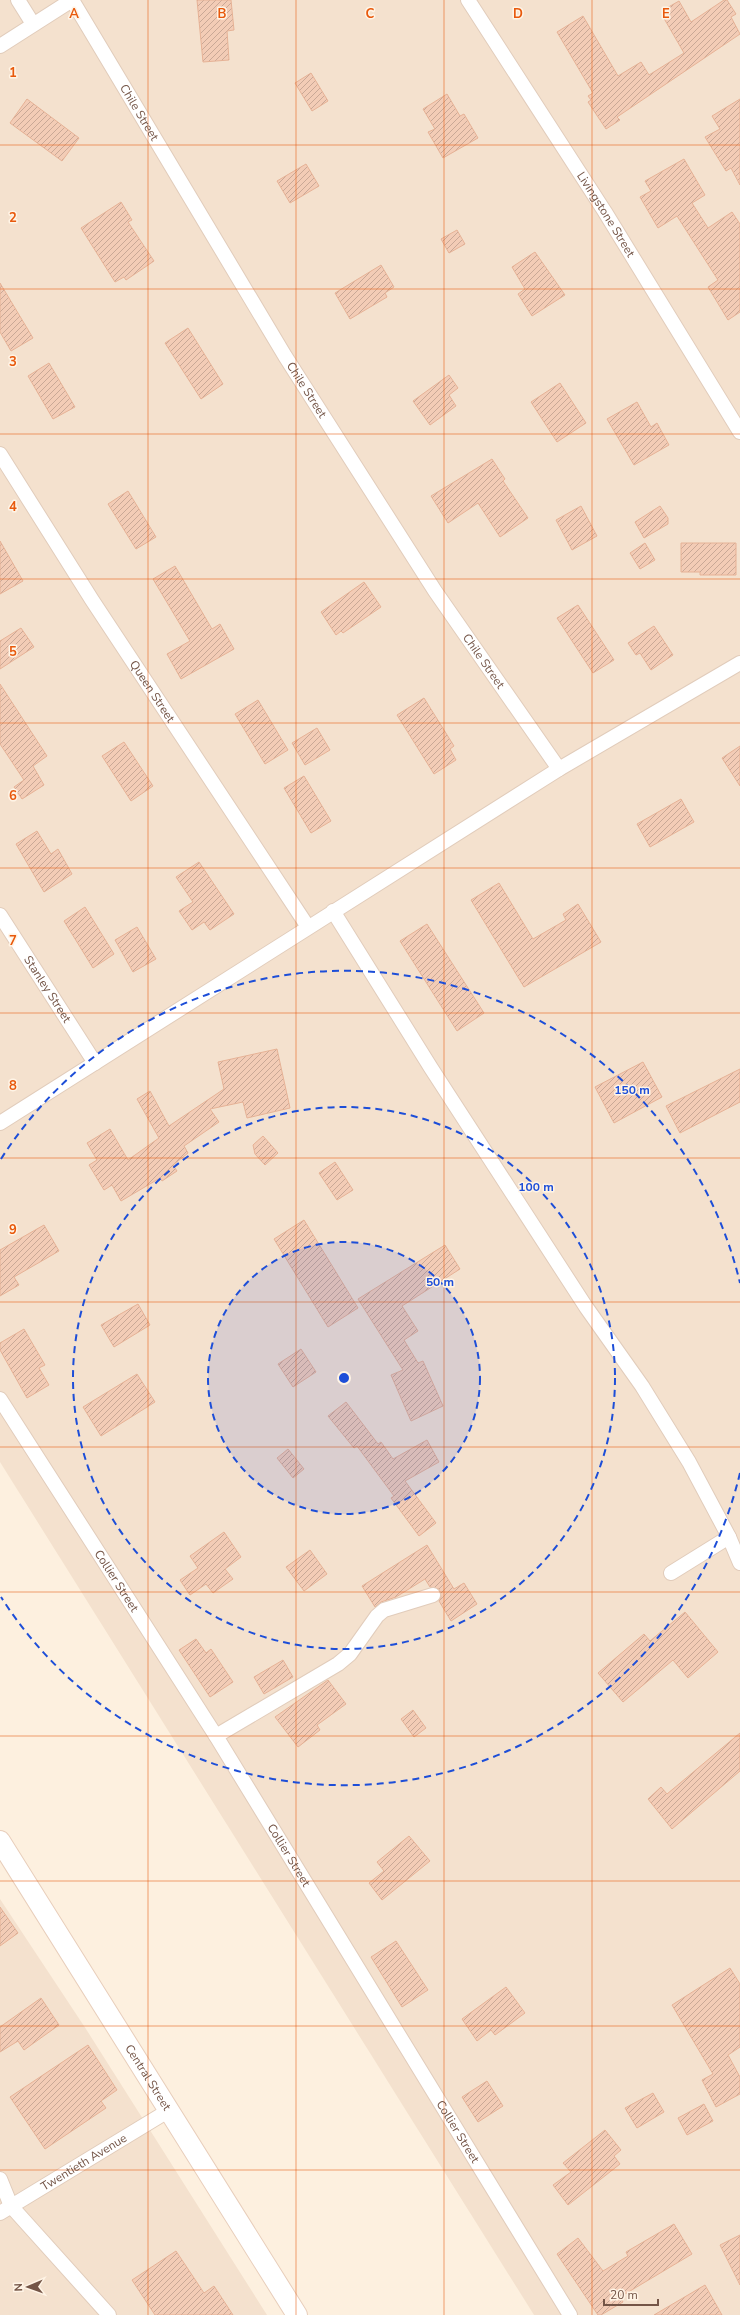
<svg xmlns="http://www.w3.org/2000/svg" width="740" height="2315" viewBox="0 0 740 2315" font-family="'Nunito Sans',sans-serif">
	<style>
		.residential { fill: #f4e1ce }
		.building { fill: url(#building-hatch); stroke: #e6b296 }
		.lines { fill: none; stroke-linecap: round; stroke-linejoin: round }
		.street-casing { stroke: #e1ccbb; stroke-width: 16 }
		.secondary-casing { stroke: #e8cebb; stroke-width: 22 }
		.street { stroke: #fff; stroke-width: 14 }
		.secondary { stroke: #fff; stroke-width: 20 }
		.grid { fill: none; stroke: #e8590c; stroke-width: 1; stroke-opacity: 0.55 }
		.ring { fill: none; stroke: #1d4ed8; stroke-width: 2; stroke-dasharray: 7 5 }
		.labels { text-anchor: middle; stroke-width: 3; stroke-linejoin: round; paint-order: stroke }
		.street-label { font-size: 12px; fill: #745547; stroke: #fff4e6 }
		.grid-label { font-size: 13px; text-anchor: middle; font-weight: bold; fill: #e8590c; stroke: #fff4e6; stroke-width: 3; stroke-linejoin: round; paint-order: stroke }
		.centre { fill: #1d4ed8; stroke: #fff4e6; stroke-width: 2 }
		.ring-label { font-size: 12px; text-anchor: middle; font-weight: bold; fill: #1d4ed8; stroke: #fff4e6; stroke-width: 3; stroke-linejoin: round; paint-order: stroke }
	</style>
	<defs>
		<pattern id="building-hatch" width="6" height="6" patternUnits="userSpaceOnUse"><rect width="6" height="6" fill="#f3ccb6"/><path d="M-1 1l2-2M0 6l6-6M5 7l2-2" fill="none" stroke="#c9a896"/></pattern>
	</defs>
	<rect width="100%" height="100%" fill="#fdf0df"/>
	<!-- residential -->
	<g class="residential">
		<path d="M0 0H740V2315H534L0 1462Z"/>
		<path d="M0 1899 86 2029 267 2315H0Z"/>
	</g>
	<!-- building -->
	<g class="building">
		<path d="M197 0H231L234 30 227 31 229 60 203 62Z"/>
		<path d="M724 0H727L736 14 731 17 740 34 617 117 620 120 606 129 588 102 591 100 588 96 593 93 557 32 583 16 618 76 641 62 649 75 684 53 662 15 667 13 665 9 679 1 691 22Z"/>
		<path d="M311 73 328 101 312 111 295 83Z"/>
		<path d="M447 94 460 116 464 114 478 138 443 158 428 132 435 129 423 109Z"/>
		<path d="M27 99 79 138 62 161 10 123Z"/>
		<path d="M740 99V185L731 168 726 171 705 137 720 129 712 116Z"/>
		<path d="M684 159 705 195 692 203 708 228 732 212 740 224V312L728 320 708 287 718 280 677 216 658 228 640 197 651 191 645 181Z"/>
		<path d="M306 164 319 186 290 203 277 181Z"/>
		<path d="M121 202 132 220 128 222 154 261 126 280 124 277 115 282 81 228Z"/>
		<path d="M457 230 465 244 449 253 441 239Z"/>
		<path d="M535 252 565 295 532 316 518 294 525 289 512 267Z"/>
		<path d="M381 265 394 287 385 293 387 297 350 319 335 293Z"/>
		<path d="M0 283 33 338 11 351 0 332Z"/>
		<path d="M188 328 223 384 201 399 165 343Z"/>
		<path d="M49 363 75 407 53 419 28 376Z"/>
		<path d="M449 375 458 388 449 395 456 406 430 425 413 401Z"/>
		<path d="M560 383 586 423 557 442 531 402Z"/>
		<path d="M637 402 651 427 657 423 669 445 634 465 607 419Z"/>
		<path d="M492 459 505 479 503 481 528 518 500 537 478 503 448 523 431 496Z"/>
		<path d="M128 491 156 537 136 549 108 504Z"/>
		<path d="M581 506 597 536 572 550 556 520Z"/>
		<path d="M660 506 668 518V524L644 538 635 522Z"/>
		<path d="M0 541 23 581 0 594Z"/>
		<path d="M645 543 655 560 640 569 630 553Z"/>
		<path d="M681 543H736V575H700V572H681Z"/>
		<path d="M175 566 212 629 220 624 234 649 181 679 167 654 190 641 153 579Z"/>
		<path d="M364 582 381 607 343 633 341 631 336 635 321 612Z"/>
		<path d="M578 605 614 660 593 673 557 618Z"/>
		<path d="M654 626 673 655 651 670 640 653 636 655 628 643Z"/>
		<path d="M21 628 34 647 0 669V641Z"/>
		<path d="M0 684 47 756 33 766 44 785 22 799 14 787 24 780 0 744Z"/>
		<path d="M424 698 454 746 450 749 456 760 434 774 397 715Z"/>
		<path d="M258 700 288 750 265 764 235 714Z"/>
		<path d="M317 728 330 750 305 765 292 743Z"/>
		<path d="M124 742 153 786 131 801 102 756Z"/>
		<path d="M740 746V786L722 758Z"/>
		<path d="M304 776 331 821 311 833 284 788Z"/>
		<path d="M681 799 694 822 650 847 637 824Z"/>
		<path d="M37 831 51 854 58 849 72 874 44 892 16 844Z"/>
		<path d="M199 862 234 914 210 930 204 922 192 930 179 911 193 902 176 877Z"/>
		<path d="M499 883 533 939 566 920 563 914 578 904 601 942 524 987 471 900Z"/>
		<path d="M85 907 114 954 93 968 64 921Z"/>
		<path d="M427 924 484 1013 457 1031 400 941Z"/>
		<path d="M137 927 156 959 133 972 115 940Z"/>
		<path d="M277 1049 290 1108 247 1118 243 1102 210 1109 219 1122 184 1146 188 1153 173 1165 177 1171 162 1181 160 1178 121 1201 112 1185 104 1190 89 1165 97 1160 87 1143 110 1129 128 1160 159 1138 137 1099 150 1091 169 1126 224 1089 218 1062Z"/>
		<path d="M643 1062 662 1097 614 1123 595 1087Z"/>
		<path d="M740 1069V1102L680 1133 666 1106Z"/>
		<path d="M263 1136 278 1153 265 1165 255 1154 253 1145Z"/>
		<path d="M335 1162 353 1190 337 1200 319 1173Z"/>
		<path d="M304 1220 358 1308 328 1327 274 1239Z"/>
		<path d="M44 1225 59 1251 14 1277 19 1285 0 1296V1250Z"/>
		<path d="M445 1245 460 1269 402 1306 418 1331 404 1340 418 1363 423 1361 443 1406 411 1421 391 1375 403 1370 358 1299Z"/>
		<path d="M138 1304 150 1325 114 1347 101 1325Z"/>
		<path d="M24 1329 45 1365 39 1368 49 1385 27 1398 0 1350V1343Z"/>
		<path d="M301 1349 316 1372 293 1387 278 1364Z"/>
		<path d="M137 1374 155 1402 101 1436 83 1407Z"/>
		<path d="M346 1402 378 1444 381 1442 393 1459 427 1440 439 1462 405 1481 436 1523 419 1536 391 1498 394 1496 357 1446 354 1448 328 1416Z"/>
		<path d="M288 1449 304 1469 293 1478 277 1458Z"/>
		<path d="M224 1532 241 1557 225 1569 233 1579 213 1593 206 1584 190 1595 180 1580 198 1568 190 1556Z"/>
		<path d="M427 1545 454 1589 464 1583 477 1604 451 1621 439 1601 441 1597 439 1589 430 1587 425 1579 396 1597 381 1602 375 1607 362 1586Z"/>
		<path d="M310 1550 327 1574 304 1591 286 1567Z"/>
		<path d="M685 1612 718 1652 688 1678 673 1660 623 1702 598 1673 644 1634 650 1641Z"/>
		<path d="M196 1639 206 1653 211 1649 233 1682 210 1697 179 1650Z"/>
		<path d="M283 1660 293 1677 264 1694 254 1677Z"/>
		<path d="M328 1680 346 1704 317 1725 320 1730 298 1747 275 1717Z"/>
		<path d="M413 1710 426 1728 414 1737 401 1719Z"/>
		<path d="M740 1733V1771L672 1829 648 1799 661 1787 667 1794Z"/>
		<path d="M409 1836 430 1861 382 1900 369 1883 384 1871 377 1862Z"/>
		<path d="M0 1907 18 1933 0 1946Z"/>
		<path d="M396 1941 428 1990 402 2007 371 1957Z"/>
		<path d="M730 1968 740 1984V2047L728 2055 740 2077V2094L716 2107 702 2080 713 2074 672 2005Z"/>
		<path d="M506 1987 525 2013 495 2035 491 2030 477 2041 462 2019Z"/>
		<path d="M41 1998 59 2025 24 2050 18 2041 0 2052V2027Z"/>
		<path d="M88 2045 117 2090 101 2101 106 2108 45 2149 10 2097Z"/>
		<path d="M487 2081 503 2106 478 2122 462 2097Z"/>
		<path d="M653 2093 664 2112 637 2128 625 2108Z"/>
		<path d="M704 2104 713 2121 687 2135 678 2118Z"/>
		<path d="M605 2130 621 2150 614 2156 620 2164 568 2205 553 2185 571 2172 563 2163Z"/>
		<path d="M674 2224 692 2254 620 2297 623 2302 601 2315H598L557 2254 578 2238 603 2271 628 2256 626 2252Z"/>
		<path d="M740 2235V2285L720 2245Z"/>
		<path d="M176 2251 204 2293 214 2286 233 2315H155L132 2280Z"/>
		<path d="M705 2285 722 2315H654Z"/>
	</g>
	<g class="lines">
		<!-- street casing -->
		<g class="street-casing">
			<g id="street">
				<path d="M18 0 33 24"/>
				<path id="s1" d="M72 0 285 356 435 591 559 769"/>
				<path id="s2" d="M468 0 605 212 740 432"/>
				<path d="M0 46 72 0"/>
				<path id="s3" d="M0 454 92 600 308 927"/>
				<path d="M333 911 431 1068 586 1307 642 1386 689 1462 729 1537 671 1573"/>
				<path id="s4" d="M0 915 95 1063"/>
				<path d="M0 1123 559 769 740 663"/>
				<path id="s5" d="M0 1399 216 1736 570 2315"/>
				<path d="M729 1537 740 1563"/>
				<path d="M216 1736 338 1664 350 1654 377 1616 384 1610 433 1595"/>
				<path d="M0 2179 11 2206 109 2315"/>
				<path id="s6" d="M0 2213 168 2111"/>
			</g>
		</g>
		<!-- secondary casing -->
		<g class="secondary-casing">
			<g id="secondary">
				<path id="s7" d="M0 1841 297 2315"/>
			</g>
		</g>
		<!-- street -->
		<use href="#street" class="street"/>
		<!-- secondary -->
		<use href="#secondary" class="secondary"/>
	</g>
	<!-- grid -->
	<path class="grid" d="M148 0V2315M296 0V2315M444 0V2315M592 0V2315M0 145H740M0 289H740M0 434H740M0 579H740M0 723H740M0 868H740M0 1013H740M0 1158H740M0 1302H740M0 1447H740M0 1592H740M0 1736H740M0 1881H740M0 2026H740M0 2170H740"/>
	<!-- distance rings -->
	<circle cx="344" cy="1378" r="136" fill="#1d4ed8" fill-opacity=".12"/>
	<g class="ring">
		<circle cx="344" cy="1378" r="136"/>
		<circle cx="344" cy="1378" r="271"/>
		<path d="M740 1473A407 407 0 0 1 1 1597M1 1159A407 407 0 0 1 740 1283"/>
	</g>
	<g class="labels">
		<!-- street labels -->
		<g class="street-label">
			<text dy="4" stroke="none"><textPath href="#s1" startOffset="131">Chile Street</textPath></text>
			<text dy="4" stroke="none"><textPath href="#s2" startOffset="255">Livingstone Street</textPath></text>
			<text dy="4" stroke="none"><textPath href="#s1" startOffset="455">Chile Street</textPath></text>
			<text dy="4" stroke="none"><textPath href="#s1" startOffset="779">Chile Street</textPath></text>
			<text dy="4" stroke="none"><textPath href="#s3" startOffset="282">Queen Street</textPath></text>
			<text dy="4" stroke="none"><textPath href="#s4" startOffset="88">Stanley Street</textPath></text>
			<text dy="4" stroke="none"><textPath href="#s5" startOffset="216">Collier Street</textPath></text>
			<text dy="4" stroke="none"><textPath href="#s5" startOffset="540">Collier Street</textPath></text>
			<text dy="4" stroke="none"><textPath href="#s7" startOffset="279">Central Street</textPath></text>
			<text dy="4" stroke="none"><textPath href="#s5" startOffset="864">Collier Street</textPath></text>
			<text dy="4" stroke="none"><textPath href="#s6" startOffset="98">Twentieth Avenue</textPath></text>
		</g>
	</g>
	<g class="grid-label">
		<text x="74" y="18">A</text>
		<text x="222" y="18">B</text>
		<text x="370" y="18">C</text>
		<text x="518" y="18">D</text>
		<text x="666" y="18">E</text>
		<text x="13" y="77">1</text>
		<text x="13" y="222">2</text>
		<text x="13" y="366">3</text>
		<text x="13" y="511">4</text>
		<text x="13" y="656">5</text>
		<text x="13" y="800">6</text>
		<text x="13" y="945">7</text>
		<text x="13" y="1090">8</text>
		<text x="13" y="1234">9</text>
	</g>
	<circle cx="344" cy="1378" r="6" class="centre"/>
	<g class="ring-label">
		<text x="632" y="1094">150 m</text>
		<text x="536" y="1191">100 m</text>
		<text x="440" y="1286">50 m</text>
	</g>
	<!-- north arrow -->
	<g transform="translate(28 2287) rotate(268)" stroke="#fff4e6" stroke-width="3" paint-order="stroke">
	<path d="M0-3L7 15L0 10L-7 15Z" fill="#745547"/>
	<text y="-6" font-size="11" font-weight="bold" text-anchor="middle" fill="#745547">N</text>
	</g>
	<!-- scale -->
	<path d="M604 2299v6h54v-6" fill="none" stroke="#745547" stroke-width="2"/>
	<text x="610" y="2299" font-size="12" fill="#745547" stroke="#fff4e6" stroke-width="3" paint-order="stroke">20 m</text>
</svg>
